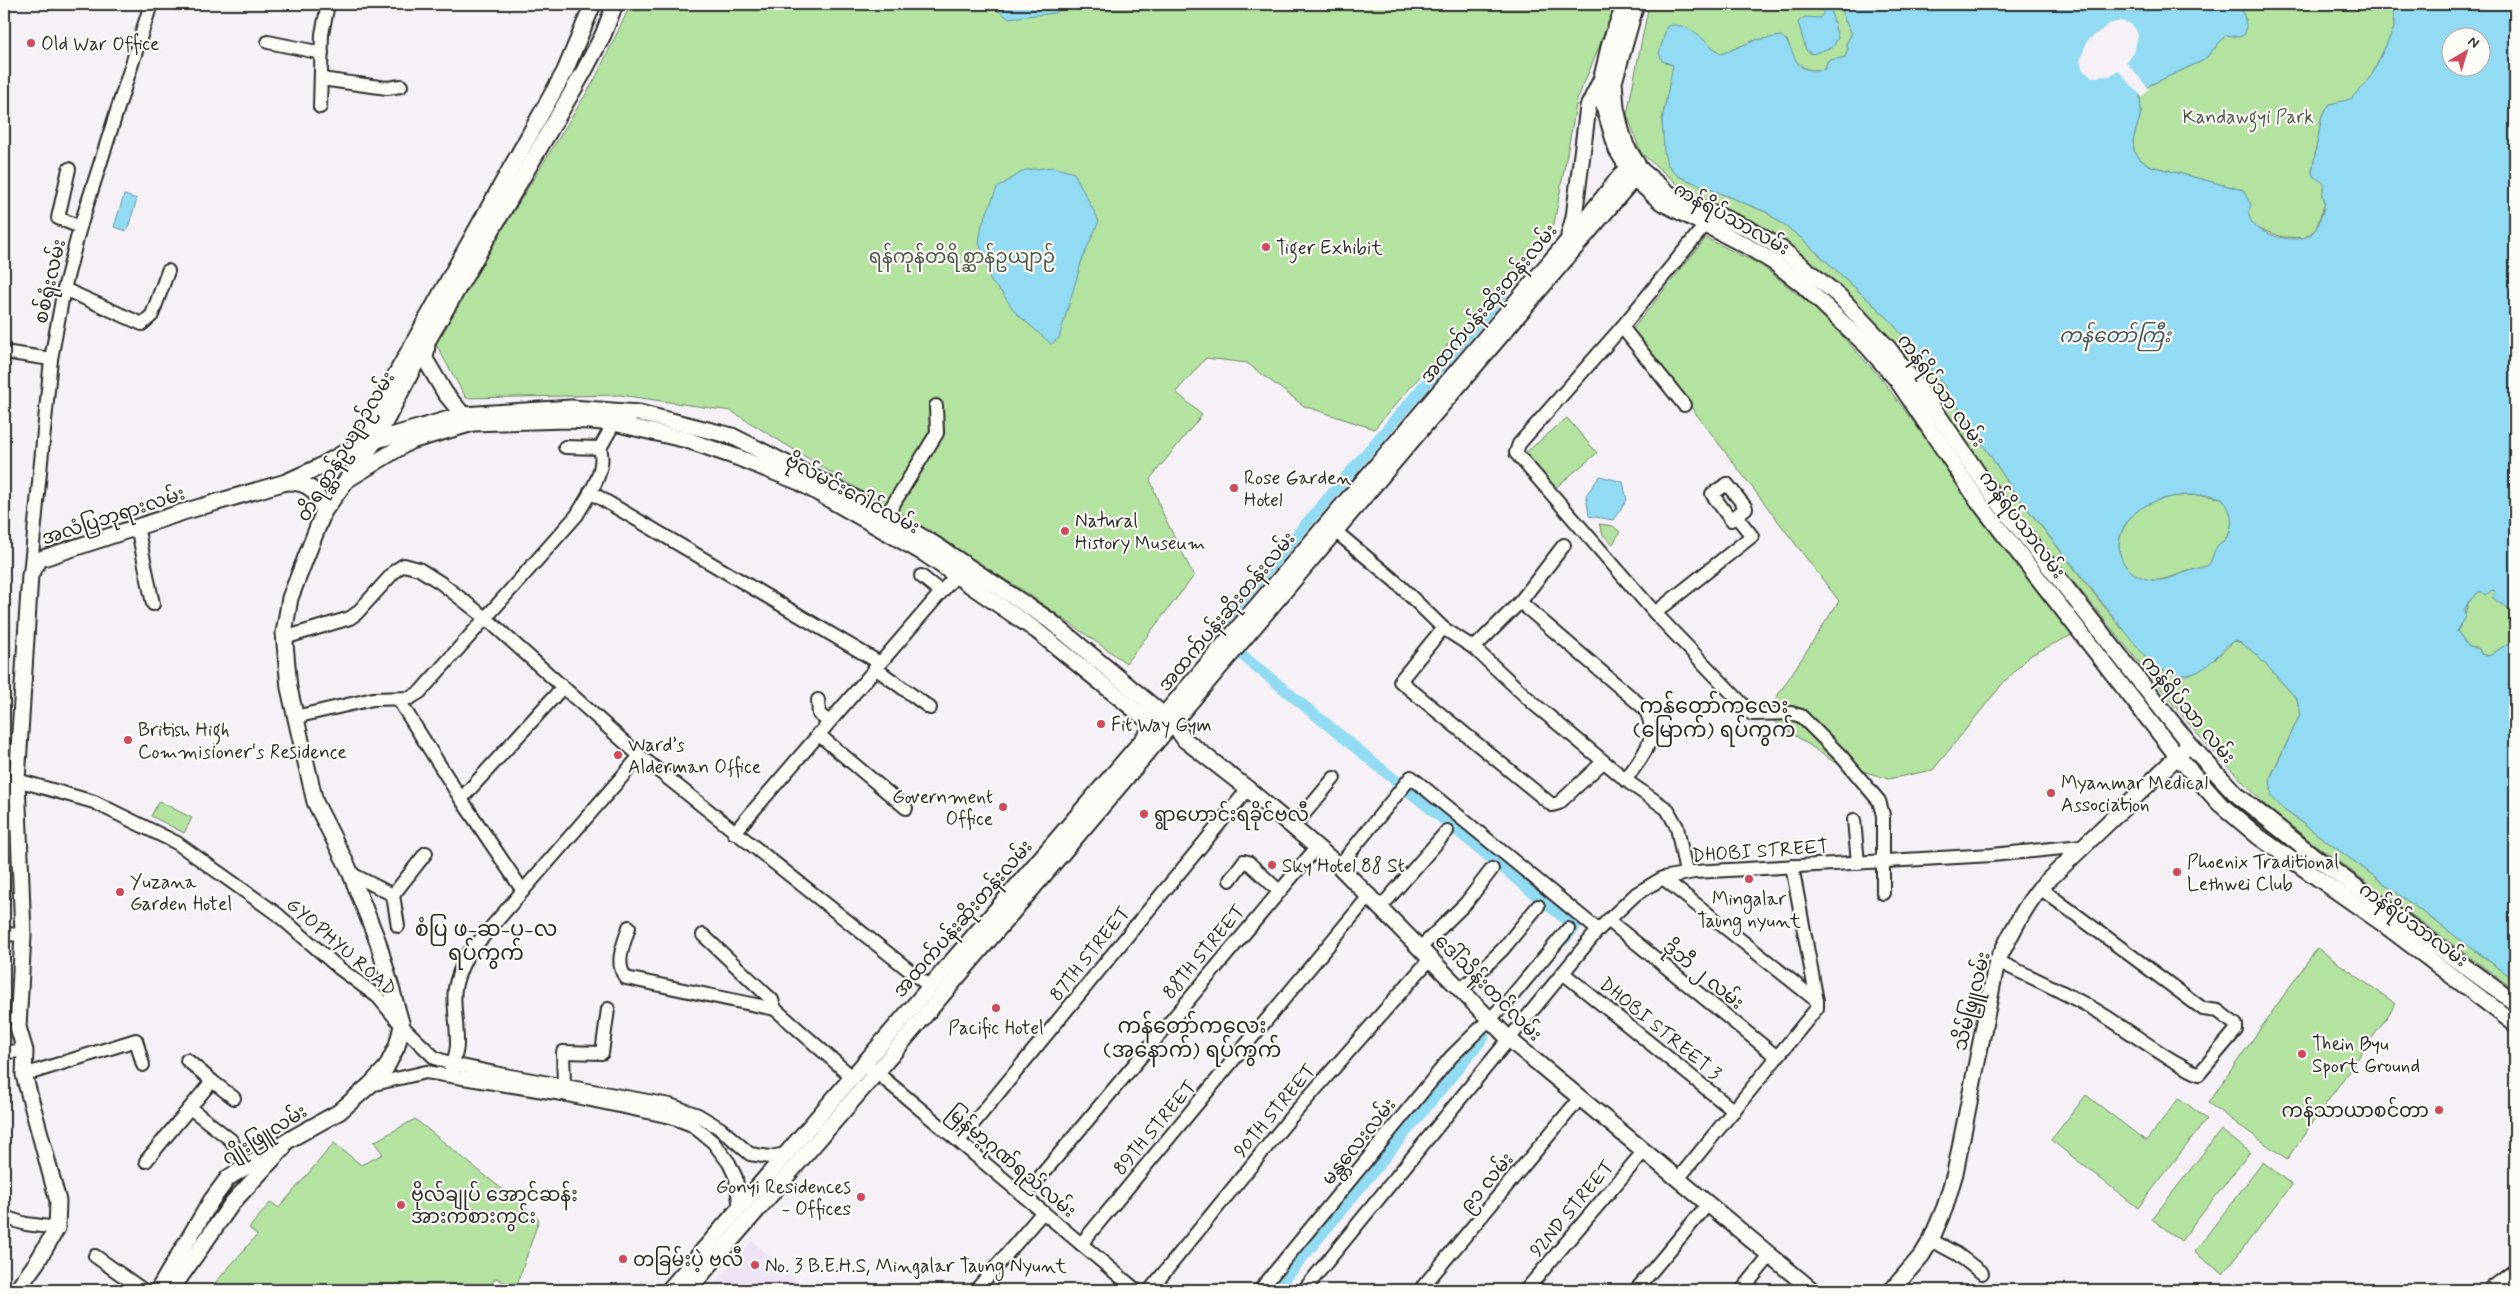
<svg xmlns="http://www.w3.org/2000/svg" width="2519" height="1294" viewBox="0 0 2519 1294" font-family="Mynerve,'Noto Sans Myanmar',sans-serif">
	<style>
		.built { fill: #eee4f6 }
		.green { fill: #b3e2a1; stroke: #6f8666 }
		.water { fill: #92dbf3; stroke: #6995a3; fill-rule: evenodd }
		.pier { fill: #f6f1f7 }
		.lines { fill: none; stroke-linecap: round; stroke-linejoin: round }
		.canal { stroke: #92dbf3; stroke-width: 11 }
		.minor-casing { stroke: #2b2b2b; stroke-width: 16 }
		.major-casing { stroke: #2b2b2b; stroke-width: 19 }
		.minor { stroke: #fdfcf7; stroke-width: 12 }
		.major { stroke: #fdfcf7; stroke-width: 15 }
		.poi-dot { fill: #d1495b; stroke: #fdfcf7; stroke-width: 2 }
		.labels { text-anchor: middle; stroke-width: 4.5; stroke-linejoin: round; paint-order: stroke }
		.poi-label { font-size: 19px; fill: #2b2b2b; stroke: #fdfcf7; text-anchor: start }
		.park-label { font-size: 19px; fill: #4d5948; stroke: #fdfcf7 }
		.street-label { font-size: 19px; fill: #2b2b2b; stroke: #fdfcf7 }
		.water-label { font-size: 20px; font-style: italic; fill: #45575d; stroke: #fdfcf7 }
		.quarter-label { font-size: 21px; fill: #2b2b2b; stroke: #fdfcf7 }
	</style>
	<rect width="100%" height="100%" fill="#f6f1f7"/>
	<filter id="ink" filterUnits="userSpaceOnUse"><feTurbulence type="fractalNoise" baseFrequency=".02" numOctaves="2"/><feDisplacementMap in="SourceGraphic" scale="10" xChannelSelector="R" yChannelSelector="G"/><feConvolveMatrix kernelMatrix="1 2 1 2 8 2 1 2 1" color-interpolation-filters="sRGB"/></filter>
	<g filter="url(#ink)">
		<!-- built -->
		<path class="built" d="M752 1241 808 1290H708Z"/>
		<!-- green -->
		<g class="green">
			<path d="M631 4H1617L1577 100 1554 224 1374 429 1304 406 1247 363 1206 358 1176 392 1202 415 1150 479 1163 514 1194 576 1126 663 1024 591 731 411 620 395 466 398 434 341 595 79Z"/>
			<path d="M1649 4H1841L1845 21 1852 33 1846 44 1848 49 1846 57 1827 61 1825 69C1802 74 1793 62 1787 40H1756L1721 54 1711 46 1665 63 1674 65 1662 120 1663 133 1667 164 1678 176 1766 212 1800 237 1888 318 1943 384 2015 493 2121 628 2215 659 2234 641C2248 640 2286 688 2297 699L2300 715 2270 778 2283 809 2515 980V990L2277 817 2199 736 2006 499 1923 384 1827 277 1777 235 1690 195 1641 153 1627 114Z"/>
			<path d="M2241 4H2394V28L2372 75 2351 100 2330 104 2322 115 2312 172 2313 176 2323 180 2325 185 2323 196 2325 203 2316 229 2304 238 2283 237 2255 228 2249 221 2243 190 2151 166 2141 160 2134 151 2133 140 2141 113 2140 95 2150 85 2204 60 2226 35 2230 34 2236 36 2246 20 2243 15Z"/>
			<path d="M1706 238 1761 265 1818 310 1880 377 2072 635 2031 655 2004 682 1933 770 1888 779 1834 762 1765 715 1839 601 1632 330Z"/>
			<path d="M1567 418 1597 453 1554 489 1524 454Z"/>
			<path d="M2200 495 2222 498C2232 510 2236 526 2225 539 2223 542 2219 543 2217 547 2213 553 2214 561 2207 566 2202 569 2197 568 2192 570 2173 575 2154 588 2134 574 2106 555 2121 517 2148 504 2164 496 2182 495 2200 495Z"/>
			<path d="M1599 524 1613 526 1620 532 1613 544 1603 535Z"/>
			<path d="M2493 590 2495 593 2491 597 2509 609 2515 620V636L2512 641 2489 656 2481 654 2479 649 2469 647 2457 631C2470 615 2461 590 2493 590Z"/>
			<path d="M4 798 11 893 4 926Z"/>
			<path d="M159 801 192 818 184 833 151 816Z"/>
			<path d="M2317 948 2396 1004 2287 1159 2208 1103Z"/>
			<path d="M2086 1095 2146 1141 2179 1098 2207 1119 2138 1208 2051 1140Z"/>
			<path d="M415 1119 539 1219 516 1288 496 1278 486 1290H209L257 1235 249 1228 271 1202 279 1208 334 1143 361 1165 383 1154 374 1142Z"/>
			<path d="M2221 1130 2250 1152 2181 1241 2152 1219Z"/>
			<path d="M2263 1162 2292 1185 2223 1274 2194 1252Z"/>
		</g>
		<!-- water -->
		<g class="water">
			<path d="M989 4H1068L1055 13 1008 18Z"/>
			<path d="M1814 4H1829L1838 38 1833 47 1812 54 1806 50 1798 22 1805 17 1820 18 1823 13 1822 9 1813 7Z"/>
			<path d="M1841 4H2241C2241 15 2249 21 2245 34L2239 37 2226 35 2204 60 2150 85 2140 95 2141 113 2133 140 2134 151 2141 160 2151 166 2243 190 2251 205C2238 232 2292 245 2308 236 2315 232 2319 225 2321 217 2323 211 2326 205 2324 199 2319 182 2334 189 2313 176L2312 172 2322 115 2330 104 2351 99 2372 75 2394 28V4H2515V620L2509 609 2491 597 2495 593 2493 590 2485 595 2480 591 2468 602 2464 611 2466 617 2457 631 2469 647 2479 649 2481 654 2489 656 2512 641 2515 631V980L2283 809 2272 797 2270 779 2300 715 2297 699C2286 688 2248 640 2234 641 2226 645 2222 651 2216 657 2195 680 2178 679 2152 665L2015 493 1943 384 1888 318 1800 237 1766 212 1678 176 1667 164 1664 151 1662 120 1673 65 1662 61 1659 53 1667 26C1687 20 1706 43 1721 54L1756 40 1781 36C1799 49 1788 76 1825 69L1827 61 1845 57 1848 49 1846 44 1852 33 1845 21ZM2452 38H2482V68H2452ZM2186 495H2209L2222 498C2232 510 2236 528 2224 541 2221 544 2220 542 2218 545 2212 552 2214 560 2207 566 2201 568 2195 569 2189 571 2176 575 2166 582 2152 580 2114 574 2109 535 2136 512 2150 500 2169 497 2186 495Z"/>
			<path d="M1053 167 1074 173 1099 221 1082 260 1059 338 1051 344 1015 312 1003 294 991 282 979 242 982 225 997 188 1025 170Z"/>
			<path d="M124 195 137 199 127 231 114 227Z"/>
			<path d="M1600 476 1623 482 1627 500 1613 520 1589 516 1586 495Z"/>
		</g>
		<!-- pier -->
		<path class="pier" d="M2120 21 2129 23 2135 28 2138 35 2134 53 2126 62 2149 89 2142 97 2118 70 2110 76 2091 77 2083 70 2080 61 2087 41 2109 24Z"/>
		<g class="lines">
			<!-- canal -->
			<g class="canal">
				<path d="M1220 636 1214 632 1501 295"/>
				<path d="M1242 655 1575 927 1564 940"/>
				<path d="M1276 1290 1484 1037"/>
			</g>
			<!-- minor casing -->
			<g class="minor-casing">
				<g id="minor">
					<path d="M268 42 322 53"/>
					<path d="M321 79 387 88 401 86"/>
					<path d="M320 107 322 34 328 4"/>
					<path d="M69 169 58 218 80 227"/>
					<path d="M1706 224 1622 327 1519 444 1516 453 1655 613 1752 714 1791 713 1801 716 1842 757 1879 801 1883 815V893"/>
					<path d="M64 289 142 324 152 315 168 271"/>
					<path d="M1622 327 1684 405"/>
					<path d="M4 352 51 359"/>
					<path d="M565 447 600 448"/>
					<path d="M1727 484 1746 508 1731 520 1712 494Z"/>
					<path d="M590 492 880 663"/>
					<path d="M886 516 937 433 936 406"/>
					<path d="M137 526 153 604"/>
					<path d="M1335 531 1395 581 1443 628"/>
					<path d="M30 575 51 359 64 289 80 227 151 4"/>
					<path d="M921 576 941 592"/>
					<path d="M1520 602 1645 709C1661 738 1642 757 1625 780"/>
					<path d="M1655 613 1752 536 1736 516"/>
					<path d="M284 638 350 618 357 613 396 570 404 565 419 569 441 583 487 619 640 756 929 986"/>
					<path d="M1474 648 1520 602 1564 545"/>
					<path d="M875 668 930 708"/>
					<path d="M398 699 461 799 523 891"/>
					<path d="M818 700 819 714 829 722"/>
					<path d="M295 717 373 699 410 698 420 692 577 515C588 496 607 471 600 448L614 423"/>
					<path d="M818 734 906 808"/>
					<path d="M1603 762 1559 803 1552 805 1400 681 1443 628 1474 648 1534 704 1631 784 1667 809 1677 827 1686 873"/>
					<path d="M17 780 94 802 177 843 277 914 339 968 378 997 402 1026 435 1058 452 1064 505 1075 670 1105 698 1115 721 1129 750 1154 770 1157 786 1154"/>
					<path d="M461 799 562 688"/>
					<path d="M1854 820 1858 863"/>
					<path d="M1294 826 1334 778"/>
					<path d="M734 833 956 575"/>
					<path d="M1339 866 1411 777 1598 930"/>
					<path d="M350 873 393 895 398 926"/>
					<path d="M1663 878 1817 1001"/>
					<path d="M1230 880 1244 861 1248 862 1278 890"/>
					<path d="M393 895 426 853"/>
					<path d="M1381 907 1447 831"/>
					<path d="M1608 920 1777 1057"/>
					<path d="M629 927C624 944 614 963 626 978L775 1009 851 1076"/>
					<path d="M4 934 23 935"/>
					<path d="M703 935 772 1000 775 1009"/>
					<path d="M1421 947 1466 903 1492 869"/>
					<path d="M1997 961C2031 977 2065 992 2097 1011 2132 1032 2163 1058 2199 1074L2236 1030V1025L2218 1011 2203 1009 2040 888"/>
					<path d="M1563 973 1734 1111"/>
					<path d="M1461 990 1503 949 1538 906"/>
					<path d="M4 1052 25 1051"/>
					<path d="M187 1060 212 1081"/>
					<path d="M870 1067 1136 1290"/>
					<path d="M451 1070C453 1061 457 1054 457 1044 457 1002 446 995 468 954L640 756"/>
					<path d="M24 1075 136 1040 143 1065"/>
					<path d="M564 1084 563 1052 602 1053 608 1009"/>
					<path d="M370 1085 426 1072 562 1094 671 1117 692 1125 713 1142 729 1163 736 1178 740 1209"/>
					<path d="M190 1108 231 1140 245 1166"/>
					<path d="M959 1141 1248 789"/>
					<path d="M146 1161 212 1081 234 1098"/>
					<path d="M1678 1179 1817 1008V1001L1792 866"/>
					<path d="M1024 1196 1317 847"/>
					<path d="M4 1217 26 1224 57 1228"/>
					<path d="M1931 1240 1957 1254 1982 1273"/>
					<path d="M1081 1244 1370 895"/>
					<path d="M95 1256 143 1290"/>
					<path d="M976 1290 1043 1212"/>
					<path d="M1150 1290 1291 1117 1430 959"/>
					<path d="M1260 1290 1451 1057 1508 1001 1568 929"/>
					<path d="M1304 1290 1598 930 1636 894 1663 878 1694 872 1992 855 2082 846"/>
					<path d="M1420 1290 1580 1098"/>
					<path d="M1526 1290 1644 1151"/>
					<path d="M1636 1290 1708 1204"/>
					<path d="M1742 1290 1770 1256"/>
					<path d="M2489 1290 2515 1270"/>
				</g>
			</g>
			<!-- major casing -->
			<g class="major-casing">
				<g id="major">
					<path d="M1625 4 1610 43 1602 77 1604 106 1617 150 1634 178 1661 202 1747 246 1775 263 1803 285 1867 346 1897 380 1981 505 2177 756 2219 803 2259 837 2382 923 2515 1024"/>
					<path d="M1636 4 1614 82 1616 108 1621 130 1626 146 1641 170 1668 193 1751 230 1779 247 1840 297 1889 349 1934 409 1992 494 2190 745 2236 794 2315 857 2515 1003"/>
					<path d="M1569 235 1574 217 1588 107 1602 78"/>
					<path d="M427 345 425 359 445 393 463 415"/>
					<path d="M414 440 473 423 566 420 591 421 614 423 687 440 739 458 799 482 925 554 1037 631 1162 732"/>
					<path d="M356 446 565 71 593 4"/>
					<path d="M350 478 412 440"/>
					<path d="M287 482C310 482 317 491 324 511"/>
					<path d="M17 1290 37 1262 57 1228 58 1201 24 1075 25 1051 18 1027 23 935 17 780 30 575 40 559 183 512 286 482 317 468 356 446 463 415 571 408 639 413 732 436 866 504 934 544 1049 620 1172 722 1185 740 1248 789 1339 866 1510 1040 1812 1290"/>
					<path d="M158 1290 211 1201 228 1178 294 1137 339 1112 370 1085 386 1068 397 1046 402 1026 378 942 348 867 315 802 289 688 284 633 290 598 324 511 375 441 428 340 583 73 603 35 615 4"/>
					<path d="M171 1290 233 1202 283 1148"/>
					<path d="M669 1290 1164 715 1583 223 1633 160"/>
					<path d="M688 1290 877 1072 1641 170"/>
					<path d="M1892 1290 1922 1255 1931 1240 1945 1207 1955 1173 1997 961C2010 937 2022 910 2040 888L2183 751"/>
				</g>
			</g>
			<!-- minor -->
			<use href="#minor" class="minor"/>
			<!-- major -->
			<use href="#major" class="major"/>
		</g>
	</g>
	<!-- markers -->
	<g class="poi-dot">
		<circle cx="31" cy="43" r="5"/>
		<circle cx="1266" cy="247" r="5"/>
		<circle cx="1234" cy="488" r="5"/>
		<circle cx="1065" cy="531" r="5"/>
		<circle cx="1101" cy="724" r="5"/>
		<circle cx="128" cy="740" r="5"/>
		<circle cx="618" cy="755" r="5"/>
		<circle cx="2051" cy="793" r="5"/>
		<circle cx="1003" cy="807" r="5"/>
		<circle cx="1144" cy="814" r="5"/>
		<circle cx="1272" cy="865" r="5"/>
		<circle cx="2177" cy="872" r="5"/>
		<circle cx="1749" cy="879" r="5"/>
		<circle cx="120" cy="892" r="5"/>
		<circle cx="996" cy="1008" r="5"/>
		<circle cx="2302" cy="1054" r="5"/>
		<circle cx="2439" cy="1110" r="5"/>
		<circle cx="861" cy="1197" r="5"/>
		<circle cx="401" cy="1205" r="5"/>
		<circle cx="623" cy="1259" r="5"/>
		<circle cx="755" cy="1265" r="5"/>
	</g>
	<g class="labels">
		<!-- poi labels -->
		<g class="poi-label">
			<text x="41" y="50">Old War Office</text>
			<text x="1276" y="254">Tiger Exhibit</text>
			<text x="1244" y="484">Rose Garden<tspan x="1244" dy="22">Hotel</tspan></text>
			<text x="1075" y="527">Natural<tspan x="1075" dy="22">History Museum</tspan></text>
			<text x="1111" y="731">Fit Way Gym</text>
			<text x="138" y="736">British High<tspan x="138" dy="22">Commisioner's Residence</tspan></text>
			<text x="628" y="751">Ward’s<tspan x="628" dy="22">Alderman Office</tspan></text>
			<text x="2061" y="789">Myanmar Medical<tspan x="2061" dy="22">Association</tspan></text>
			<text x="993" y="803" text-anchor="end">Government<tspan x="993" dy="22">Office</tspan></text>
			<text x="1154" y="821">ရွာဟောင်းရခိုင်ဗလီ</text>
			<text x="2187" y="868">Phoenix Traditional<tspan x="2187" dy="22">Lethwei Club</tspan></text>
			<text x="1282" y="872">Sky Hotel 88 St</text>
			<text x="130" y="888">Yuzana<tspan x="130" dy="22">Garden Hotel</tspan></text>
			<text x="1749" y="905" text-anchor="middle">Mingalar<tspan x="1749" dy="22">Taung nyunt</tspan></text>
			<text x="996" y="1034" text-anchor="middle">Pacific Hotel</text>
			<text x="2312" y="1050">Thein Byu<tspan x="2312" dy="22">Sport Ground</tspan></text>
			<text x="2429" y="1117" text-anchor="end">ကန်သာယာစင်တာ</text>
			<text x="851" y="1193" text-anchor="end">Gonyi Residences<tspan x="851" dy="22">- Offices</tspan></text>
			<text x="411" y="1201">ဗိုလ်ချုပ် အောင်ဆန်း<tspan x="411" dy="22">အားကစားကွင်း</tspan></text>
			<text x="633" y="1266">တခြမ်းပဲ့ ဗလီ</text>
			<text x="765" y="1272">No. 3 B.E.H.S, Mingalar Taung Nyunt</text>
		</g>
		<!-- park labels -->
		<g class="park-label">
			<text x="2248" y="123">Kandawgyi Park</text>
			<text x="962" y="263">ရန်ကုန်တိရိစ္ဆာန်ဥယျာဉ်</text>
		</g>
		<!-- street labels -->
		<g class="street-label">
			<text transform="translate(1732 218) rotate(29)" y="7">ကန်ရိပ်သာလမ်း</text>
			<text transform="translate(49 281) rotate(-77)" y="7">စစ်ရုံးလမ်း</text>
			<text transform="translate(1488 303) rotate(-50)" y="7">အထက်ပန်းဆိုးတန်းလမ်း</text>
			<text transform="translate(1942 390) rotate(54)" y="7">ကန်ရိပ်သာ လမ်း</text>
			<text transform="translate(345 446) rotate(-59)" y="7">တိရစ္ဆာန်ဥယျာဉ်လမ်း</text>
			<text transform="translate(853 493) rotate(28)" y="7">ဗိုလ်မင်းဂေါင်လမ်း</text>
			<text transform="translate(113 515) rotate(-18)" y="7">အလံပြဘုရားလမ်း</text>
			<text transform="translate(2023 524) rotate(53)" y="7">ကန်ရိပ်သာလမ်း</text>
			<text transform="translate(1226 611) rotate(-50)" y="7">အထက်ပန်းဆိုးတန်းလမ်း</text>
			<text transform="translate(2189 709) rotate(50)" y="7">ကန်ရိပ်သာ လမ်း</text>
			<text transform="translate(1760 850) rotate(-4)" y="7">DHOBI STREET</text>
			<text transform="translate(962 918) rotate(-49)" y="7">အထက်ပန်းဆိုးတန်းလမ်း</text>
			<text transform="translate(2414 924) rotate(36)" y="7">ကန်ရိပ်သာလမ်း</text>
			<text transform="translate(342 946) rotate(41)" y="7">GYOPHYU ROAD</text>
			<text transform="translate(1203 951) rotate(-50)" y="7">88TH STREET</text>
			<text transform="translate(1089 953) rotate(-51)" y="7">87TH STREET</text>
			<text transform="translate(1704 974) rotate(39)" y="7">ဒိုဘီ ၂ လမ်း</text>
			<text transform="translate(1489 987) rotate(45)" y="7">ဒေါ်သိန်းတင်လမ်း</text>
			<text transform="translate(1971 1001) rotate(-76)" y="7">သိမ်ဖြူလမ်း</text>
			<text transform="translate(1661 1028) rotate(39)" y="7">DHOBI STREET 3</text>
			<text transform="translate(1274 1110) rotate(-50)" y="7">90TH STREET</text>
			<text transform="translate(1154 1127) rotate(-50)" y="7">89TH STREET</text>
			<text transform="translate(264 1134) rotate(-32)" y="7">ဂျိုးဖြူလမ်း</text>
			<text transform="translate(1358 1141) rotate(-51)" y="7">မန္တလေးလမ်း</text>
			<text transform="translate(1012 1161) rotate(40)" y="7">မြန်မာ့ဂုဏ်ရည်လမ်း</text>
			<text transform="translate(1486 1182) rotate(-50)" y="7">၉၁ လမ်း</text>
			<text transform="translate(1571 1208) rotate(-50)" y="7">92ND STREET</text>
		</g>
		<!-- water labels -->
		<g class="water-label">
			<text x="2115" y="342">ကန်တော်ကြီး</text>
		</g>
		<!-- quarter labels -->
		<g class="quarter-label">
			<text x="1714" y="713">ကန်တော်ကလေး<tspan x="1714" dy="24">(မြောက်) ရပ်ကွက်</tspan></text>
			<text x="486" y="936">စံပြ ဖ-ဆ-ပ-လ<tspan x="486" dy="24">ရပ်ကွက်</tspan></text>
			<text x="1192" y="1033">ကန်တော်ကလေး<tspan x="1192" dy="24">(အနောက်) ရပ်ကွက်</tspan></text>
		</g>
	</g>
	<!-- margin -->
	<rect width="2519" height="1294" fill="none" stroke="#fdfcf7" stroke-width="20"/>
	<rect x="10" y="10" width="2499" height="1274" fill="none" stroke="#2b2b2b" stroke-width="2" filter="url(#ink)"/>
	<!-- north arrow -->
	<g transform="translate(2466 52) rotate(38)"><circle r="24" fill="#fdfcf7" stroke="#a9a8a5"/>
	<path d="M0-4L9 19L0 12L-9 19Z" fill="#d1495b"/>
	<text y="-8" font-size="14" font-weight="bold" text-anchor="middle" fill="#2b2b2b">N</text>
	</g>
</svg>
